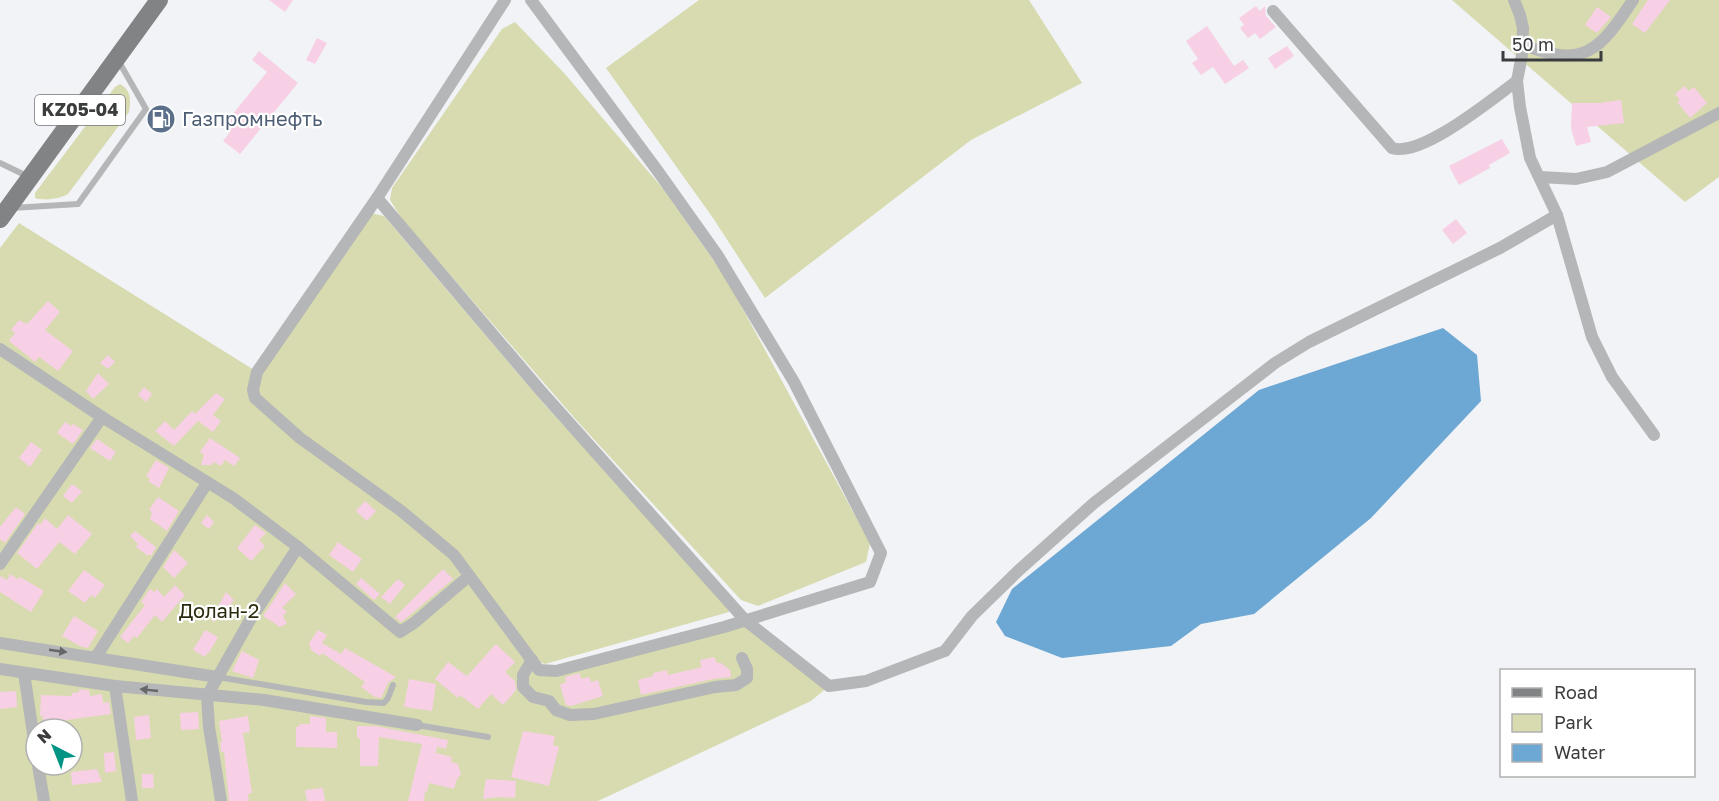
<svg xmlns="http://www.w3.org/2000/svg" width="1719" height="801" viewBox="0 0 1719 801" font-family="'Golos Text',sans-serif">
	<style>
		.green { fill: #d7dbaf; fill-rule: evenodd }
		.water { fill: #6da7d3 }
		.building { fill: #f8d0e5 }
		.lines { fill: none; stroke-linecap: round; stroke-linejoin: round }
		.service { stroke: #b5b6b7; stroke-width: 6 }
		.minor { stroke: #b5b6b7; stroke-width: 12 }
		.primary { stroke: #818385; stroke-width: 18 }
		.oneway { fill: #666768 }
		.labels { text-anchor: middle; stroke-width: 4.5; stroke-linejoin: round; paint-order: stroke }
		.shield { fill: #fff; stroke: #767677; stroke-width: 1.5 }
		.shield-label { font-size: 18px; font-weight: bold; fill: #3b3c3d }
		.service-label { font-size: 20px; fill: #4e5e75; stroke: #fff; text-anchor: start }
		.park-label { font-size: 20px; fill: #2a2b0d; stroke: #fff }
	</style>
	<rect width="100%" height="100%" fill="#f1f3f6"/>
	<!-- green -->
	<g class="green">
		<path d="M699 0H1029L1082 83 971 140 765 298 713 218 606 68Z"/>
		<path d="M1452 0H1719V177L1685 202Z"/>
		<path d="M515 22 564 73 664 190 726 278 870 543 866 562 758 606 741 600 578 422 404 222 390 200 392 188 502 29Z"/>
		<path d="M120 84C131 90 131 100 129 112L68 194C59 199 45 201 35 198V193L115 87Z"/>
		<path d="M371 213 384 216 544 404 727 604 729 612 545 664 536 661 455 553 259 399 257 388 261 374Z"/>
		<path d="M19 223 257 372 255 398 454 555 539 670 745 620 829 686 811 701 598 801H0V248ZM36 729H72V765H36Z"/>
	</g>
	<!-- water -->
	<path class="water" d="M1443 328 1477 355 1481 401 1371 518 1254 614 1201 624 1171 646 1062 658 1005 636 996 622 1012 589 1259 390Z"/>
	<!-- building -->
	<g class="building">
		<path d="M269 0H293L285 12Z"/>
		<path d="M1648 0H1670L1645 33 1632 24Z"/>
		<path d="M1256 6 1260 11 1265 6 1266 16 1276 27 1260 39 1255 33 1248 38 1240 28 1244 25 1239 18Z"/>
		<path d="M1597 7 1611 17 1597 33 1585 25Z"/>
		<path d="M1207 26 1234 66 1243 60 1249 68 1225 84 1213 67 1201 75 1192 63 1198 59 1186 41Z"/>
		<path d="M317 38 327 43 315 64 306 60Z"/>
		<path d="M1287 46 1294 56 1275 69 1268 58Z"/>
		<path d="M259 51 298 83 240 154 223 141 230 132 223 126 267 72 252 60Z"/>
		<path d="M1684 86 1689 91 1694 87 1707 103 1690 118 1677 102 1680 100 1675 94Z"/>
		<path d="M1621 100 1624 123 1587 127 1591 142 1576 146 1571 128 1572 103H1600Z"/>
		<path d="M1502 139 1510 153 1489 165 1490 168 1459 185 1449 166Z"/>
		<path d="M1456 219 1467 233 1453 244 1442 230Z"/>
		<path d="M48 301 60 312 45 330 73 351 58 371 39 357 35 362 9 341 15 333 11 330 19 320 27 324Z"/>
		<path d="M108 355 115 362 108 369 100 363Z"/>
		<path d="M98 373 109 384 93 399 86 391Z"/>
		<path d="M144 387 152 394 146 402 138 395Z"/>
		<path d="M216 393 225 399 213 415 221 421 213 432 198 421 174 446 155 431 165 421 174 430 192 411 195 414Z"/>
		<path d="M65 422 71 426 73 424 83 430 73 444 57 433Z"/>
		<path d="M210 438 240 458 234 466 225 460 221 466 214 462 211 465H201L204 455 200 452Z"/>
		<path d="M97 439 116 452 110 461 90 448Z"/>
		<path d="M31 442 42 450 30 467 19 458Z"/>
		<path d="M156 460 169 468 159 488 148 481 150 478 146 476Z"/>
		<path d="M72 484 82 491 72 503 63 496Z"/>
		<path d="M158 497 179 511 167 531 150 519 152 512 149 510Z"/>
		<path d="M365 501 376 511 367 521 356 511Z"/>
		<path d="M16 507 25 514 5 543 0 539V527Z"/>
		<path d="M68 515 92 534 75 554 59 542 37 569 17 553 38 523 40 525 45 518 57 529Z"/>
		<path d="M207 515 214 522 209 529 201 523Z"/>
		<path d="M255 525 266 533 259 540 265 546 251 561 237 548Z"/>
		<path d="M135 531 156 547 151 556 149 554 148 556 136 547 138 544 130 536Z"/>
		<path d="M338 542 362 559 353 572 329 555Z"/>
		<path d="M174 550 188 563 174 578 163 567Z"/>
		<path d="M443 569 453 579 409 616 401 622 395 617Z"/>
		<path d="M84 570 105 585 95 598 91 595 85 603 68 591Z"/>
		<path d="M10 574 18 579 20 577 44 591 31 612 0 592V576L7 580Z"/>
		<path d="M361 578 380 594 374 600 356 584Z"/>
		<path d="M398 579 405 585 390 604 381 597Z"/>
		<path d="M285 583 296 594 282 608 287 611 283 616 287 624 280 627 263 616Z"/>
		<path d="M175 585 185 595 162 622 155 615 137 638 134 636 128 643 120 637 145 605 141 602 150 589 154 592 157 589 164 597Z"/>
		<path d="M226 592 234 600 214 622 211 619Z"/>
		<path d="M74 616 98 631 88 648 82 647 62 636Z"/>
		<path d="M205 630 218 637 209 653 208 652 205 657 193 650Z"/>
		<path d="M318 630 327 635 322 643 341 654 345 648 396 677 388 683 381 698 375 697 361 687 365 682 322 653 320 656 311 650 309 643Z"/>
		<path d="M496 644 515 662 505 672 515 681 516 690 503 705 491 694 478 709 460 695 458 698 435 679 448 662 467 676Z"/>
		<path d="M242 651 259 660 253 678 232 671Z"/>
		<path d="M714 657 717 663H721L730 670 731 677 713 679 641 695 638 680 653 676V673L667 670 668 675 698 668 701 667 700 660Z"/>
		<path d="M579 673 582 679 589 677 591 682 598 680 603 696 571 706 566 705 560 685 566 682 565 677Z"/>
		<path d="M409 679 436 684 432 711 404 707Z"/>
		<path d="M79 689 89 690 90 696 102 694 103 703 109 702 111 714 44 723 43 716H40L41 695 72 696V693L79 692Z"/>
		<path d="M16 691 17 707 0 709V692Z"/>
		<path d="M198 712 199 729 181 730 180 713Z"/>
		<path d="M149 715 151 738 136 740 134 717Z"/>
		<path d="M248 716 250 732 243 733 252 793 248 794 249 801H229L224 752H221L220 742H222L219 721Z"/>
		<path d="M310 716 326 718V732H337V748L296 747V727H299V724H310Z"/>
		<path d="M357 726H375L448 740 446 749 437 747 436 753 452 757 451 762 458 764 461 774 457 779 454 789 429 783 427 792 425 791 424 801H408L422 744 379 737 378 766H360V738H357Z"/>
		<path d="M523 731 555 736 553 745 559 747 549 786 511 777Z"/>
		<path d="M114 752 116 771 105 773 104 753Z"/>
		<path d="M97 769 102 782 72 785 71 772Z"/>
		<path d="M142 774H153L154 788H142Z"/>
		<path d="M486 779 516 781 515 798 498 797 483 799Z"/>
		<path d="M323 788 325 801H307L305 790Z"/>
	</g>
	<g class="lines">
		<!-- service -->
		<g class="service">
			<path d="M0 163 27 176"/>
			<path d="M12 208 78 204 146 109 118 60"/>
			<path d="M218 677 366 702 384 703 388 698 393 685"/>
			<path d="M417 725 488 737"/>
		</g>
		<!-- minor -->
		<g class="minor">
			<path d="M505 0 377 198 257 372 253 390 255 398 300 438 400 510 454 555 539 670 556 671 724 627 870 582 881 553 794 382 718 256 657 170 531 0"/>
			<path d="M1514 0 1520 15 1523 28 1522 55 1517 81 1520 107 1530 158 1557 215 1592 337 1612 377 1654 435"/>
			<path d="M1273 11 1392 148C1421 158 1492 99 1517 81"/>
			<path d="M1522 44C1584 70 1600 50 1633 0"/>
			<path d="M1540 177 1576 179 1607 172 1719 113"/>
			<path d="M377 198 540 390 745 620 829 686 866 681 945 651 972 616 1018 571 1094 503 1275 363 1309 342 1500 248 1557 215"/>
			<path d="M0 349 102 417 233 498 298 547 400 632 414 623 469 576"/>
			<path d="M0 564 102 417"/>
			<path d="M0 643 217 677"/>
			<path d="M96 657 207 483"/>
			<path d="M532 660 523 675V687L533 697 549 701 556 710 570 715 594 714 715 687 736 685 747 678V669L742 658"/>
			<path d="M0 669 115 686 264 700 417 725"/>
			<path d="M24 673 36 753"/>
			<path d="M115 686 132 801"/>
			<path d="M38 765 44 801"/>
			<path d="M221 801 209 727 207 696 250 620 298 547"/>
		</g>
		<!-- primary -->
		<path class="primary" d="M0 219 159 0"/>
	</g>
	<!-- one-way arrows -->
	<defs><path id="oneway-solid" d="M-6-.8H1V-3.2L6.5 0L1 3.2V.8H-6Z" transform="scale(1.5)"/></defs>
	<g class="oneway">
		<use href="#oneway-solid" transform="translate(58 651) rotate(8)"/>
		<use href="#oneway-solid" transform="translate(149 690) rotate(-174)"/>
	</g>
	<!-- icons -->
	<defs>
		<g id="fuel-disc" transform="scale(1.5)"><circle r="9.5" fill="#5c6f8a" stroke="#fff"/><path d="M-5.5-6h7V0h2V4h1.3V-2.5L3-4.5l.8-.8L6-3V5H2.5V1h-1V6h-7ZM-4.2-4.7v3.2H.2V-4.7Z" fill="#fff"/></g>
	</defs>
	<g fill-rule="evenodd">
		<use href="#fuel-disc" x="161" y="119"/>
	</g>
	<g class="labels">
		<!-- shield labels -->
		<rect class="shield" x="35" y="95" width="90" height="30" rx="4.5"/>
		<g class="shield-label">
			<text x="80" y="116">KZ05-04</text>
		</g>
		<!-- service labels -->
		<g class="service-label">
			<text x="182" y="126">Газпромнефть</text>
		</g>
		<!-- park labels -->
		<g class="park-label">
			<text x="219" y="618">Долан-2</text>
		</g>
	</g>
	<!-- legend -->
	<rect x="1500" y="669" width="195" height="108" fill="#ffffff" stroke="#b1b1b1" stroke-width="1.5"/>
	<rect x="1512" y="688" width="30" height="9" fill="#818385" stroke="#b1b1b1" stroke-width="1.5"/>
	<text x="1554" y="699" font-size="18" fill="#3b3c3d">Road</text>
	<rect x="1512" y="714" width="30" height="18" fill="#d7dbaf" stroke="#b1b1b1" stroke-width="1.5"/>
	<text x="1554" y="729" font-size="18" fill="#3b3c3d">Park</text>
	<rect x="1512" y="744" width="30" height="18" fill="#6da7d3" stroke="#b1b1b1" stroke-width="1.5"/>
	<text x="1554" y="759" font-size="18" fill="#3b3c3d">Water</text>
	<!-- north arrow -->
	<g transform="translate(54 747) rotate(318)"><circle r="28" fill="#ffffff" stroke="#b1b1b1" stroke-width="1.5"/>
	<path d="M0-4.5L10 22L0 15L-10 22Z" fill="#009484"/>
	<text y="-9" font-size="16" font-weight="bold" text-anchor="middle" fill="#3b3c3d">N</text>
	</g>
	<!-- scale -->
	<path d="M1503 51v9h98v-9" fill="none" stroke="#3b3c3d" stroke-width="3"/>
	<text x="1512" y="51" font-size="18" fill="#3b3c3d" stroke="#ffffff" stroke-width="4.5" paint-order="stroke">50 m</text>
</svg>
